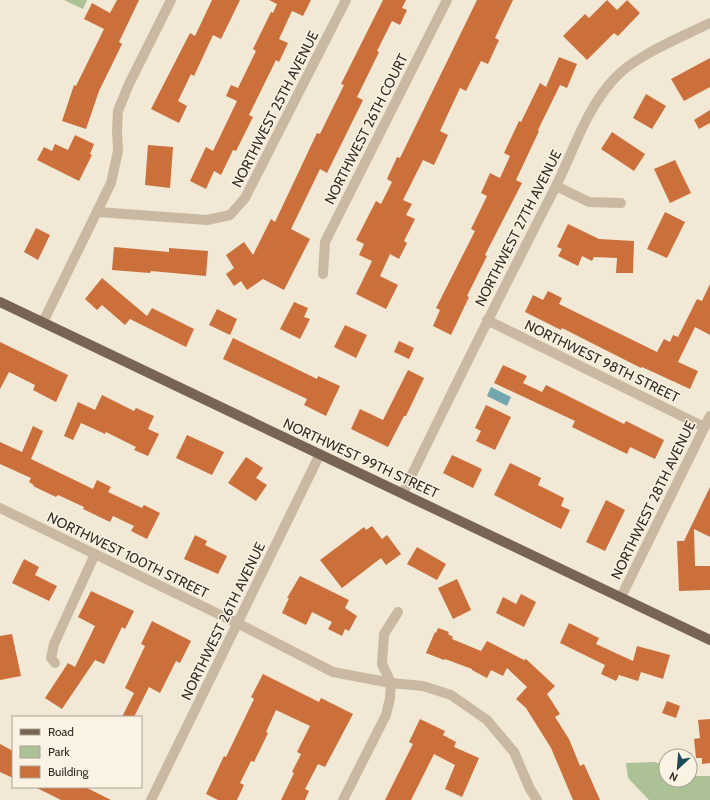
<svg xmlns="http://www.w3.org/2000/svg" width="710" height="800" viewBox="0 0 710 800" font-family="Cabin,sans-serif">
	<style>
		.green { fill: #adc196 }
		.water { fill: #74a6b0 }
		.building { fill: #cb6f3b }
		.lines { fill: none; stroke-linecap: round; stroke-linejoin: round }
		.minor { stroke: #cab9a2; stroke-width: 10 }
		.major { stroke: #776455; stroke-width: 10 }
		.labels { text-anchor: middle; stroke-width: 3; stroke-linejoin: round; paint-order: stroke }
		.street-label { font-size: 14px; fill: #342b25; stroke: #faf2e2 }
	</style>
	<rect width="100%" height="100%" fill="#f2e8d6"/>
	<!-- green -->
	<g class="green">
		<path d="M64 0H87L83 9Z"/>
		<path d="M655 762 666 766V780H690V774L697 776H710V800H649L628 778 626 763Z"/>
	</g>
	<!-- water -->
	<path class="water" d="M491 387 511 397 507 406 487 396Z"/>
	<!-- building -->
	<g class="building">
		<path d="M117 0H139L119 42 122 44 99 91 86 129 62 121 74 85 76 86 104 29 84 19 92 3 110 13Z"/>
		<path d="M212 0H240L221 39 213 35 194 76 191 74 178 101 187 106 179 123 151 109 190 33 195 36Z"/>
		<path d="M269 0H311L303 16 292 11 279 39 288 43 279 62 276 60 249 115 253 117 236 151 233 150 221 175 214 171 206 189 190 181 206 147 213 151 237 101 226 96 231 85 238 88 256 51 253 49 271 12 273 13 277 4Z"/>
		<path d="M383 0H406L402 8 407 10 400 25 392 21 377 51 379 52 357 97 363 100 327 173 320 169 291 229 310 239 284 290 263 279 247 290 241 281 234 286 226 274 234 268 226 255 244 242 253 255 271 219 275 222 317 133 320 134 344 85 341 84Z"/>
		<path d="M477 0H513L495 38 499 40 488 64 481 61 466 91 460 88 440 131 448 135 434 165 423 160 403 200 412 204 406 215 415 219 404 241 407 243 399 259 390 254 380 276 398 285 386 309 356 294 372 261 359 255 364 244 356 240 376 201 381 204 392 182 387 179 397 157 400 158Z"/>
		<path d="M607 0 617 10 627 0 640 13 618 36 614 33 587 60 563 36 585 14 589 18Z"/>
		<path d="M559 57 577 64 567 88 560 85 538 130 539 131 516 180 522 183 485 255 487 256 467 296 469 297 451 335 433 326 440 310 436 308 475 231 471 229 487 196 481 193 490 173 500 178 510 156 504 153 519 121 521 122 540 83 546 87Z"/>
		<path d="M710 58V87L684 101 671 79Z"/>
		<path d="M646 94 666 106 652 129 633 118Z"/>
		<path d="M710 110V123L699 129 694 120Z"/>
		<path d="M612 132 645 154 634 171 601 149Z"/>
		<path d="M75 135 94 144 90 154 92 155 79 181 37 160 44 147 52 151 55 144 68 150Z"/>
		<path d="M148 145 173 147 170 188 145 185Z"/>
		<path d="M675 160 691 193 670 203 654 169Z"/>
		<path d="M665 212 685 222 667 258 647 249Z"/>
		<path d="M568 224 599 239 634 241 633 273H616L617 258 594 257 592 261 582 256 578 266 558 256 562 249 557 247Z"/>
		<path d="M36 228 50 235 38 260 24 252Z"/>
		<path d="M114 247 169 252V248L208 251 206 276 151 271 150 273 112 270Z"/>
		<path d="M102 278 147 316 152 308 194 329 186 347 130 319 125 325 102 305 97 310 85 299Z"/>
		<path d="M710 284V335L695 327 678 362 698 371 690 389 642 367 641 368 562 328 561 330 525 312 533 295 543 300 548 291 562 298 559 304 657 352 664 339 670 342 673 335 678 337 697 299 702 301Z"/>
		<path d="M294 302 308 308 304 317 310 319 300 339 280 329Z"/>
		<path d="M217 309 237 319 230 335 209 325Z"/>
		<path d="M345 325 367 335 356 358 334 347Z"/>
		<path d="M233 338 317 379 318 376 340 386 326 416 304 405 307 399 223 359Z"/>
		<path d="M399 341 414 348 409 359 394 352Z"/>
		<path d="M0 342 68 375 56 402 33 390 35 385 9 372 0 389Z"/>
		<path d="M503 365 527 376 523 383 542 392 546 385 624 424 626 421 664 440 655 459 630 447 627 454 572 427 575 421 494 383Z"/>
		<path d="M408 370 424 378 406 416H404L388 447 351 429 360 409 383 420Z"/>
		<path d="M102 395 134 411 136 408 154 416 148 429 159 434 148 456 134 450 136 447 106 432 105 434 81 423 73 440 64 436 78 402 95 410Z"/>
		<path d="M486 405 511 417 495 450 476 441 481 431 475 428Z"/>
		<path d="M33 426 43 431 31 459 93 489 97 480 111 487 108 492 142 508 144 505 160 513 147 539 131 531 134 526 113 516 110 522 83 509 84 507 58 495 56 497 33 486 34 485 29 482 31 478 0 464V442L22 452Z"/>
		<path d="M187 435 224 452 212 475 176 458Z"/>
		<path d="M452 455 482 469 473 488 443 473Z"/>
		<path d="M246 457 263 468 256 478 267 485 256 501 228 483Z"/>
		<path d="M510 463 541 478 538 485 564 498 561 506 570 510 561 529 494 495Z"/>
		<path d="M710 487V537L694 529 695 566H710V590L679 591 677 541H684Z"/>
		<path d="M606 500 625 510 605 551 586 542Z"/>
		<path d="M372 526 382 539 387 535 401 554 386 565 381 558 342 588 320 560 364 527 366 530Z"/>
		<path d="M195 535 207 541 205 545 227 556 218 574 184 559Z"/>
		<path d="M417 547 446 564 437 580 407 564Z"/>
		<path d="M24 559 39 567 35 575 57 586 49 601 12 583Z"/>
		<path d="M300 576 349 600 345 608 357 616 349 631 345 629 342 636 328 629 332 622 312 612 306 625 282 613 289 598H287Z"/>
		<path d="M457 579 471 610 453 619 438 588Z"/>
		<path d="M91 591 134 611 125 629 122 627 104 664 95 660 62 709 45 698 68 663 75 667 95 626 78 617Z"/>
		<path d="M521 594 536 602 524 627 496 613 503 597 516 604Z"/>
		<path d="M152 621 191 641 180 663 176 661 160 693 149 687 134 717H122L134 693 125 688 145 646 141 644Z"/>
		<path d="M569 623 599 638 596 644 633 661 637 646 670 655 663 679 641 672 638 681 619 675 616 681 601 674 605 665 560 643Z"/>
		<path d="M438 628 449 632 448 634 453 637 452 639 481 651 487 641 524 660 526 659 555 686 547 694 560 714 555 717 569 739 580 766 584 764 600 800H573L551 748 526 708 516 699 527 687 507 668 503 676 491 670 487 678 472 670V669L445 659 444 660 426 653 435 632 436 633Z"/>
		<path d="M12 634 21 676 0 680V636Z"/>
		<path d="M263 674 319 702 321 698 353 714 325 767 318 764 305 789 309 791 305 800H281L294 773 292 772 301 754 297 752 310 726 276 710 266 732 268 733 254 762 251 761 240 783 244 785 237 800H218L206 794 224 756 226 757 254 699 251 697Z"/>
		<path d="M667 701 680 706 676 718 662 713Z"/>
		<path d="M420 719 445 731 443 735 456 742 454 747 479 758 462 797 445 789 455 765 434 754 411 800H385L413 744 409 742Z"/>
		<path d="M710 719V763L702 764V758H696L694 739 700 738 698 720Z"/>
		<path d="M0 744 13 751V778L0 772Z"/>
		<path d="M35 787H85L111 800H61Z"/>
	</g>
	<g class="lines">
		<!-- minor -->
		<g class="minor">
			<path d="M556 186 589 202 621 203"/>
			<path d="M98 212 207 220 230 215 245 198 346 0"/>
			<path d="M323 274 325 242 447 0"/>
			<path d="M487 320 704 427"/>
			<path d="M43 322 111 183 118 151 117 131 118 111 129 84 171 0"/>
			<path d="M403 493C452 392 502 291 554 190 573 153 585 110 614 79 634 56 682 37 710 23"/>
			<path d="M0 508 237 623 333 672 391 683 423 686 451 695 487 720 514 752 530 789 537 800"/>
			<path d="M621 597 710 416"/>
			<path d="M55 663 51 658 54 644 95 554"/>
			<path d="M151 800 320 454"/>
			<path d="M343 800 386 715 390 698 391 683 382 664 384 634 398 612"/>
		</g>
		<!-- major -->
		<path class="major" d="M0 302 710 640"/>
	</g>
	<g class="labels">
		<!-- street labels -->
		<g class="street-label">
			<text transform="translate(275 109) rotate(-63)" y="5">NORTHWEST 25TH AVENUE</text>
			<text transform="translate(366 129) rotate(-63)" y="5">NORTHWEST 26TH COURT</text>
			<text transform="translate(518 228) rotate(-63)" y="5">NORTHWEST 27TH AVENUE</text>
			<text transform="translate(602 361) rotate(26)" y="5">NORTHWEST 98TH STREET</text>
			<text transform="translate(361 458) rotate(25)" y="5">NORTHWEST 99TH STREET</text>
			<text transform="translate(653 500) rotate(-64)" y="5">NORTHWEST 28TH AVENUE</text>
			<text transform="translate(128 555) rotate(26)" y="5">NORTHWEST 100TH STREET</text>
			<text transform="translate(223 621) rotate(-64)" y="5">NORTHWEST 26TH AVENUE</text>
		</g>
	</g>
	<!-- legend -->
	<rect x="12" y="716" width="130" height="72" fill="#faf2e2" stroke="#aba296"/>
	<rect x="20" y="729" width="20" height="6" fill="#776455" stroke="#aba296"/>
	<text x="48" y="736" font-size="12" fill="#342b25">Road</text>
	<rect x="20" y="746" width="20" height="12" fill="#adc196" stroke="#aba296"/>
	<text x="48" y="756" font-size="12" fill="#342b25">Park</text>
	<rect x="20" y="766" width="20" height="12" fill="#cb6f3b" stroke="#aba296"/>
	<text x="48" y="776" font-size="12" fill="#342b25">Building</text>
	<!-- north arrow -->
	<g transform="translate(678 768) rotate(206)"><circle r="19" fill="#faf2e2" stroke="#aba296"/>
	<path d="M0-3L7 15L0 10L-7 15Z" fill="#194c57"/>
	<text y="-6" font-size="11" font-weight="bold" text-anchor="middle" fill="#342b25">N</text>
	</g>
</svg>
